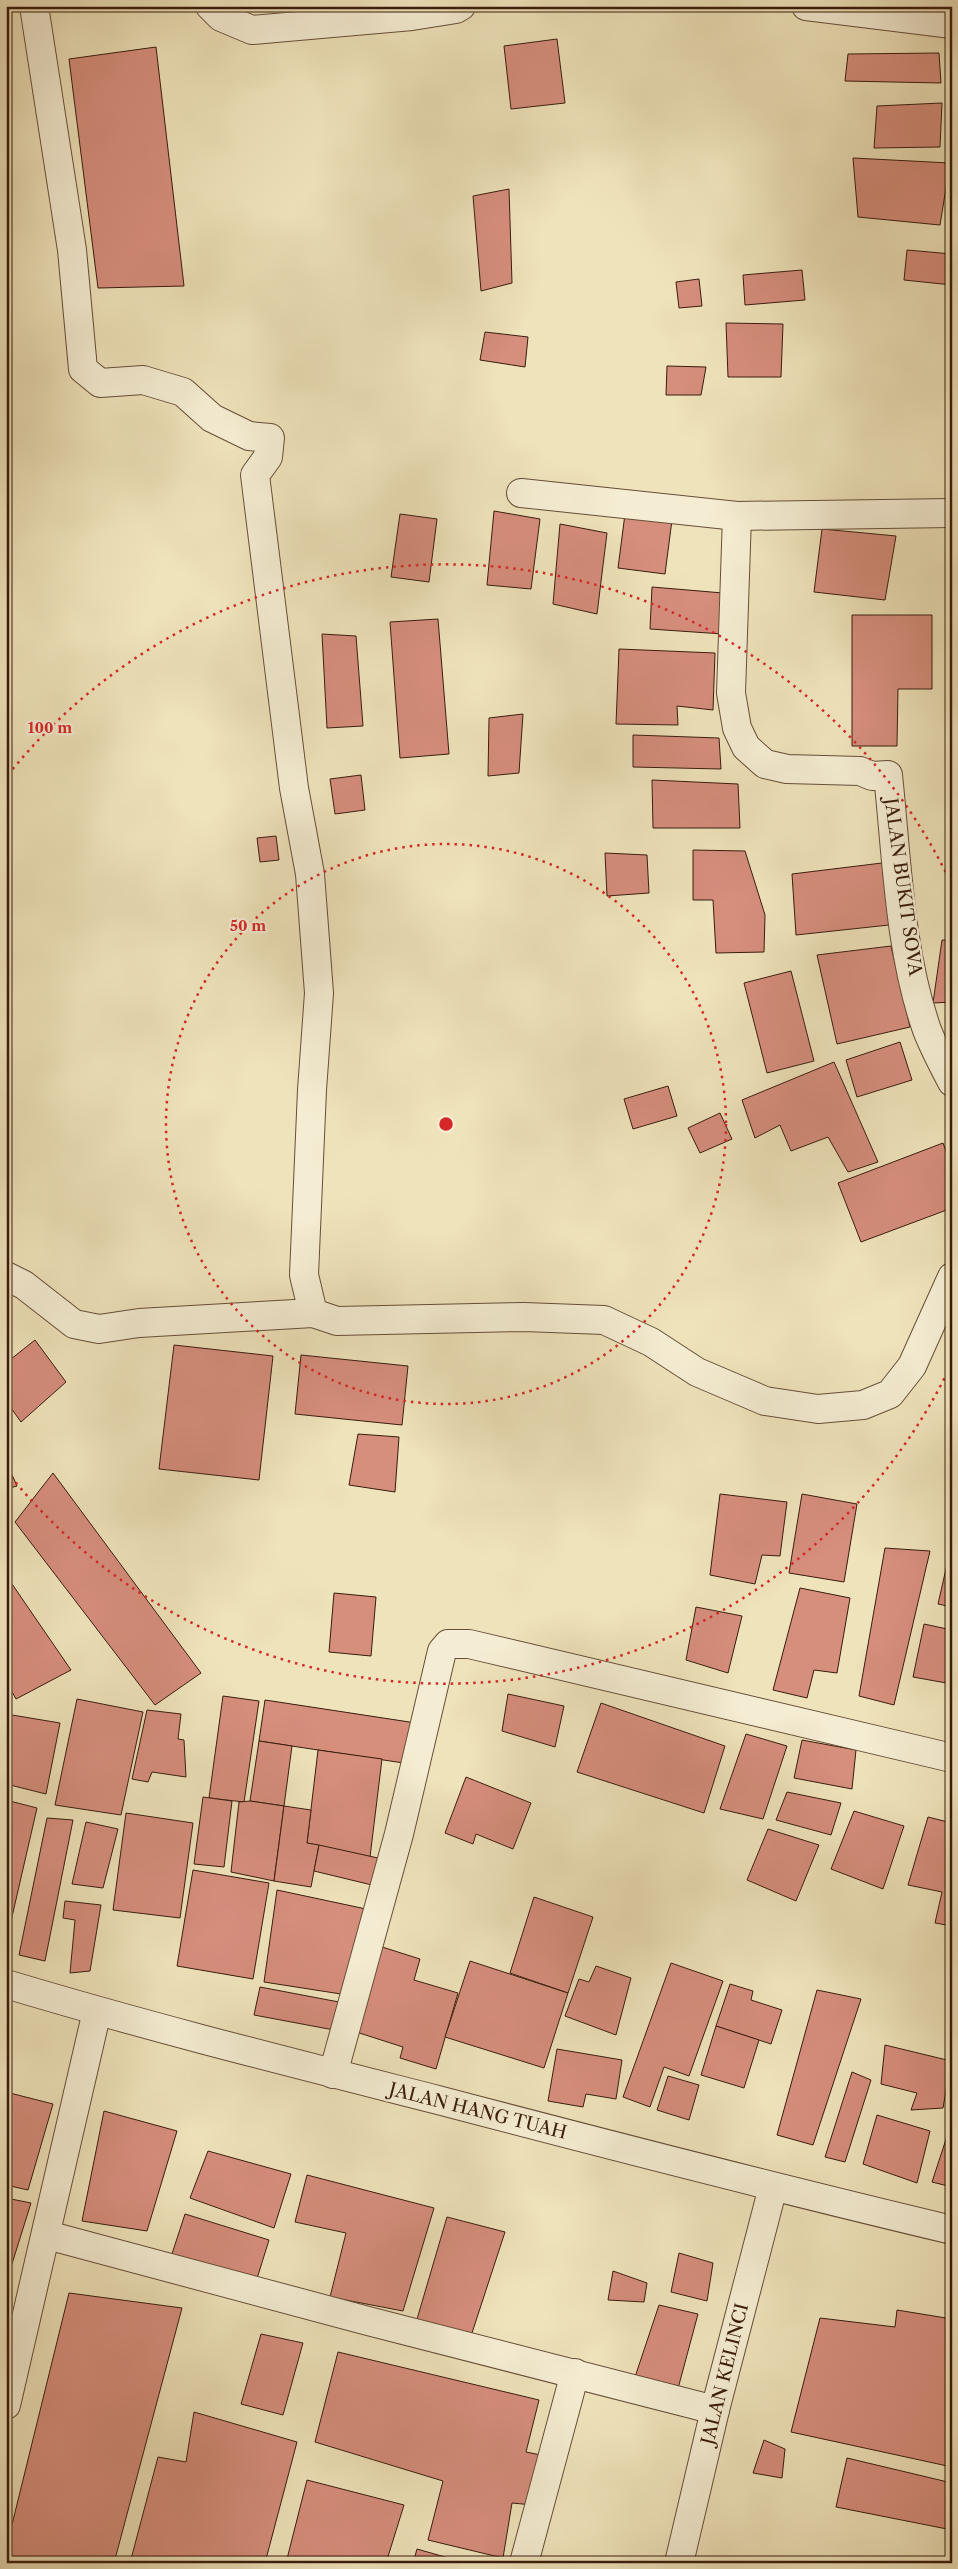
<svg xmlns="http://www.w3.org/2000/svg" width="958" height="2569" viewBox="0 0 958 2569" font-family="'Libre Caslon Text',serif">
	<style>
		.building { fill: #d68e7d; stroke: #391c0c }
		.lines { fill: none; stroke-linecap: round; stroke-linejoin: round }
		.minor-casing { stroke: #664e38; stroke-width: 30 }
		.minor { stroke: #f5edd3; stroke-width: 28 }
		.ring { fill: none; stroke: #d62828; stroke-width: 2.5; stroke-dasharray: 2.5 5 }
		.labels { text-anchor: middle; stroke-width: 4.5; stroke-linejoin: round; paint-order: stroke }
		.street-label { font-size: 18px; fill: #391c0c; stroke: #f5edd3 }
		.centre { fill: #d62828; stroke: #f5edd3; stroke-width: 2.5 }
		.ring-label { font-size: 15px; text-anchor: middle; font-weight: bold; fill: #d62828; stroke: #f5edd3; stroke-width: 4.5; stroke-linejoin: round; paint-order: stroke }
	</style>
	<rect width="100%" height="100%" fill="#efe3bb"/>
	<filter id="stains"><feTurbulence type="fractalNoise" baseFrequency=".004" numOctaves="4"/><feColorMatrix values="0 0 0 0 .2 0 0 0 0 .09 0 0 0 0 .02 0 0 0 .5 -.17"/></filter>
	<radialGradient id="worn" r=".72"><stop offset=".6" stop-color="#630" stop-opacity="0"/><stop offset="1" stop-color="#630" stop-opacity=".3"/></radialGradient>
	<!-- building -->
	<g class="building">
		<path d="M557 39 565 103 511 109 504 46Z"/>
		<path d="M156 47 184 286 98 288 69 59Z"/>
		<path d="M939 53 941 83 845 81 848 54Z"/>
		<path d="M942 103 940 147 874 148 877 106Z"/>
		<path d="M853 158 950 163 940 225 858 217Z"/>
		<path d="M509 189 512 283 481 291 473 196Z"/>
		<path d="M907 250 952 254V285L904 280Z"/>
		<path d="M802 270 805 300 745 305 743 275Z"/>
		<path d="M699 279 702 306 679 308 676 282Z"/>
		<path d="M726 323 783 324 781 377H728Z"/>
		<path d="M485 332 528 337 525 367 480 360Z"/>
		<path d="M667 366 706 367 701 395H666Z"/>
		<path d="M494 511 540 519 531 589 487 585Z"/>
		<path d="M400 514 437 519 429 582 391 577Z"/>
		<path d="M625 514 672 520 665 574 618 568Z"/>
		<path d="M560 524 607 533 597 614 553 604Z"/>
		<path d="M822 529 896 536 885 600 814 592Z"/>
		<path d="M652 587 723 593V634L650 629Z"/>
		<path d="M852 615H932V689H898L897 746H852Z"/>
		<path d="M438 619 449 754 400 758 390 622Z"/>
		<path d="M322 634 356 636 363 726 327 728Z"/>
		<path d="M619 649 715 653 713 710 677 706 678 725 616 724Z"/>
		<path d="M523 714 519 773 488 776 489 718Z"/>
		<path d="M633 735 719 738 721 769 633 767Z"/>
		<path d="M948 742H952V808H951Z"/>
		<path d="M361 775 365 810 335 814 330 779Z"/>
		<path d="M652 780 738 784 740 828H653Z"/>
		<path d="M276 836 279 860 260 862 257 838Z"/>
		<path d="M693 850 745 851 765 915 764 952 716 953 713 900H693Z"/>
		<path d="M605 853 647 855 649 893 607 896Z"/>
		<path d="M882 863 889 925 796 935 792 874Z"/>
		<path d="M942 940H952V1002L933 1003Z"/>
		<path d="M891 946 910 1027 837 1044 817 955Z"/>
		<path d="M791 971 814 1061 767 1073 744 983Z"/>
		<path d="M900 1042 912 1080 857 1097 846 1060Z"/>
		<path d="M834 1062 878 1162 848 1172 828 1137 791 1151 780 1125 755 1138 742 1100Z"/>
		<path d="M668 1086 677 1116 633 1129 624 1099Z"/>
		<path d="M720 1113 732 1139 700 1153 688 1128Z"/>
		<path d="M943 1143 952 1167V1208L861 1242 838 1183Z"/>
		<path d="M35 1340 66 1382 21 1422 6 1401V1363Z"/>
		<path d="M174 1345 273 1356 259 1480 159 1469Z"/>
		<path d="M301 1355 408 1366 402 1425 295 1414Z"/>
		<path d="M358 1434 399 1437 395 1492 349 1485Z"/>
		<path d="M6 1461 17 1486 6 1489Z"/>
		<path d="M53 1473 201 1673 155 1705 15 1522Z"/>
		<path d="M720 1494 787 1502 780 1556 762 1555 755 1584 710 1575Z"/>
		<path d="M802 1494 857 1504 844 1582 789 1573Z"/>
		<path d="M885 1548 930 1551 894 1705 859 1696Z"/>
		<path d="M948 1560 952 1561V1607L938 1604Z"/>
		<path d="M12 1584 71 1670 16 1699 6 1681V1587Z"/>
		<path d="M800 1588 850 1598 837 1673 814 1670 807 1698 773 1690Z"/>
		<path d="M334 1593 376 1597 371 1656 329 1652Z"/>
		<path d="M696 1607 742 1616 728 1673 686 1660Z"/>
		<path d="M924 1624 952 1630V1684L913 1677Z"/>
		<path d="M508 1694 564 1706 555 1747 502 1731Z"/>
		<path d="M223 1696 259 1701 244 1802 209 1798Z"/>
		<path d="M77 1699 143 1712 121 1815 55 1805Z"/>
		<path d="M265 1700 416 1723 410 1764 259 1741Z"/>
		<path d="M601 1703 725 1746 704 1813 577 1772Z"/>
		<path d="M147 1710 181 1714 178 1739 184 1740 186 1777 152 1772 148 1782 132 1779Z"/>
		<path d="M6 1714 60 1723 46 1794 6 1784Z"/>
		<path d="M746 1734 787 1746 763 1819 720 1809Z"/>
		<path d="M802 1740 856 1750 852 1789 794 1778Z"/>
		<path d="M259 1741 292 1746 284 1806 250 1801Z"/>
		<path d="M318 1750 382 1759 370 1857 307 1843Z"/>
		<path d="M466 1777 531 1803 513 1849 476 1834 473 1844 445 1833Z"/>
		<path d="M787 1792 841 1803 831 1835 776 1820Z"/>
		<path d="M203 1797 232 1801 224 1867 194 1864Z"/>
		<path d="M6 1800 37 1808 6 1943Z"/>
		<path d="M250 1801 284 1806 274 1881 231 1872 239 1802Z"/>
		<path d="M284 1806 311 1810 307 1843 319 1845 311 1887 274 1881Z"/>
		<path d="M854 1811 904 1826 883 1889 831 1869Z"/>
		<path d="M126 1813 193 1823 180 1918 113 1910Z"/>
		<path d="M928 1817 952 1823V1926L935 1923 942 1892 908 1885Z"/>
		<path d="M47 1818 73 1820 45 1961 19 1955Z"/>
		<path d="M86 1822 118 1829 103 1888 72 1884Z"/>
		<path d="M768 1829 819 1845 796 1901 747 1880Z"/>
		<path d="M319 1845 378 1858 372 1885 314 1871Z"/>
		<path d="M193 1870 269 1883 253 1979 177 1966Z"/>
		<path d="M277 1890 366 1909 341 1994 264 1982Z"/>
		<path d="M534 1897 593 1917 568 1993 510 1973Z"/>
		<path d="M65 1901 101 1905 90 1971 70 1973 75 1920 63 1918Z"/>
		<path d="M379 1946 420 1959 414 1980 458 1993 436 2069 400 2058 403 2047 353 2031Z"/>
		<path d="M470 1961 568 1993 544 2068 445 2037Z"/>
		<path d="M671 1963 723 1981 689 2076 664 2067 650 2107 623 2097Z"/>
		<path d="M596 1966 631 1978 616 2035 565 2016 579 1979 589 1982Z"/>
		<path d="M730 1984 753 1991 751 2000 782 2010 771 2044 716 2026Z"/>
		<path d="M260 1987 339 2002 334 2030 254 2015Z"/>
		<path d="M817 1990 861 1999 813 2145 777 2135Z"/>
		<path d="M716 2026 759 2040 744 2088 701 2075Z"/>
		<path d="M885 2045 951 2061 943 2108 911 2110 917 2093 881 2084Z"/>
		<path d="M557 2049 622 2060 616 2099 586 2094 583 2107 548 2101Z"/>
		<path d="M852 2072 871 2080 845 2162 825 2157Z"/>
		<path d="M668 2076 699 2085 689 2120 657 2110Z"/>
		<path d="M6 2092 53 2104 28 2190 6 2185Z"/>
		<path d="M104 2111 177 2131 147 2231 82 2221Z"/>
		<path d="M877 2115 930 2131 917 2183 863 2164Z"/>
		<path d="M952 2121V2187L932 2182Z"/>
		<path d="M208 2151 291 2174 274 2228 190 2198Z"/>
		<path d="M307 2175 434 2208 403 2311 330 2297 346 2233 295 2222Z"/>
		<path d="M6 2198 31 2203 6 2283Z"/>
		<path d="M185 2214 269 2240 255 2285 169 2263Z"/>
		<path d="M447 2217 505 2232 470 2339 415 2326Z"/>
		<path d="M679 2253 713 2263 707 2301 671 2292Z"/>
		<path d="M613 2271 647 2283 644 2302 608 2300Z"/>
		<path d="M69 2293 182 2308 114 2563H6V2549Z"/>
		<path d="M659 2305 698 2314 676 2396 633 2383Z"/>
		<path d="M897 2310 952 2319V2467L791 2432 820 2318 895 2327Z"/>
		<path d="M261 2334 303 2343 283 2415 241 2404Z"/>
		<path d="M338 2352 539 2400 526 2452 546 2456 533 2505 512 2503 503 2558 428 2540 443 2481 315 2442Z"/>
		<path d="M194 2412 297 2442 265 2563H130L158 2457 186 2462Z"/>
		<path d="M764 2440 785 2449 782 2478 753 2473Z"/>
		<path d="M847 2458 952 2483V2530L836 2507Z"/>
		<path d="M307 2480 404 2505 386 2563H286Z"/>
		<path d="M417 2549 466 2563H413Z"/>
	</g>
	<g class="lines">
		<!-- minor casing -->
		<g class="minor-casing">
			<g id="minor">
				<path d="M34 6 72 250 83 369 100 383 143 380 183 392 212 418 249 436 270 438 268 457 255 475 294 788 310 874 319 993 312 1090 304 1275 313 1313 337 1321 524 1317 604 1320 651 1342 697 1372 765 1401 818 1409 863 1405 890 1394 912 1366 952 1277"/>
				<path d="M210 6 221 17 252 30 412 16 456 9 461 6"/>
				<path d="M806 6 952 24"/>
				<path d="M521 493 737 516 952 513"/>
				<path d="M737 516 731 693 737 728 746 747 765 764 787 769 860 771 872 776 888 775C897 859 899 950 927 1030 934 1048 943 1065 952 1082"/>
				<path d="M6 1276 24 1285 74 1324 99 1329 139 1323 313 1313"/>
				<path d="M6 1984C149 2027 293 2063 438 2100 609 2145 780 2189 952 2230"/>
				<path d="M333 2074 399 1834 442 1651 448 1644H469L952 1758"/>
				<path d="M47 2235 368 2321 715 2410"/>
				<path d="M6 2405 97 2011"/>
				<path d="M524 2563 575 2373"/>
				<path d="M679 2563 715 2410 773 2187"/>
			</g>
		</g>
		<!-- minor -->
		<use href="#minor" class="minor"/>
	</g>
	<!-- distance rings -->
	<g class="ring">
		<circle cx="446" cy="1124" r="280"/>
		<path d="M951 1365A560 560 0 0 1 8 1473M8 775A560 560 0 0 1 951 883"/>
	</g>
	<g class="labels">
		<!-- street labels -->
		<g class="street-label">
			<text transform="translate(903 887) rotate(82)" y="6">JALAN BUKIT SOVA</text>
			<text transform="translate(478 2111) rotate(14)" y="6">JALAN HANG TUAH</text>
			<text transform="translate(725 2374) rotate(-76)" y="6">JALAN KELINCI</text>
		</g>
	</g>
	<circle cx="446" cy="1124" r="8" class="centre"/>
	<g class="ring-label">
		<text x="50" y="733">100 m</text>
		<text x="248" y="931">50 m</text>
	</g>
	<!-- margin -->
	<rect width="958" height="2569" fill="none" stroke="#efe3bb" stroke-width="25"/>
	<rect x="8" y="8" width="943" height="2554" fill="none" stroke="#391c0c" stroke-width="2.5"/>
	<rect x="12" y="12" width="933" height="2544" fill="none" stroke="#391c0c"/>
	<rect width="100%" height="100%" filter="url(#stains)"/>
	<rect width="100%" height="100%" fill="url(#worn)"/>
</svg>
